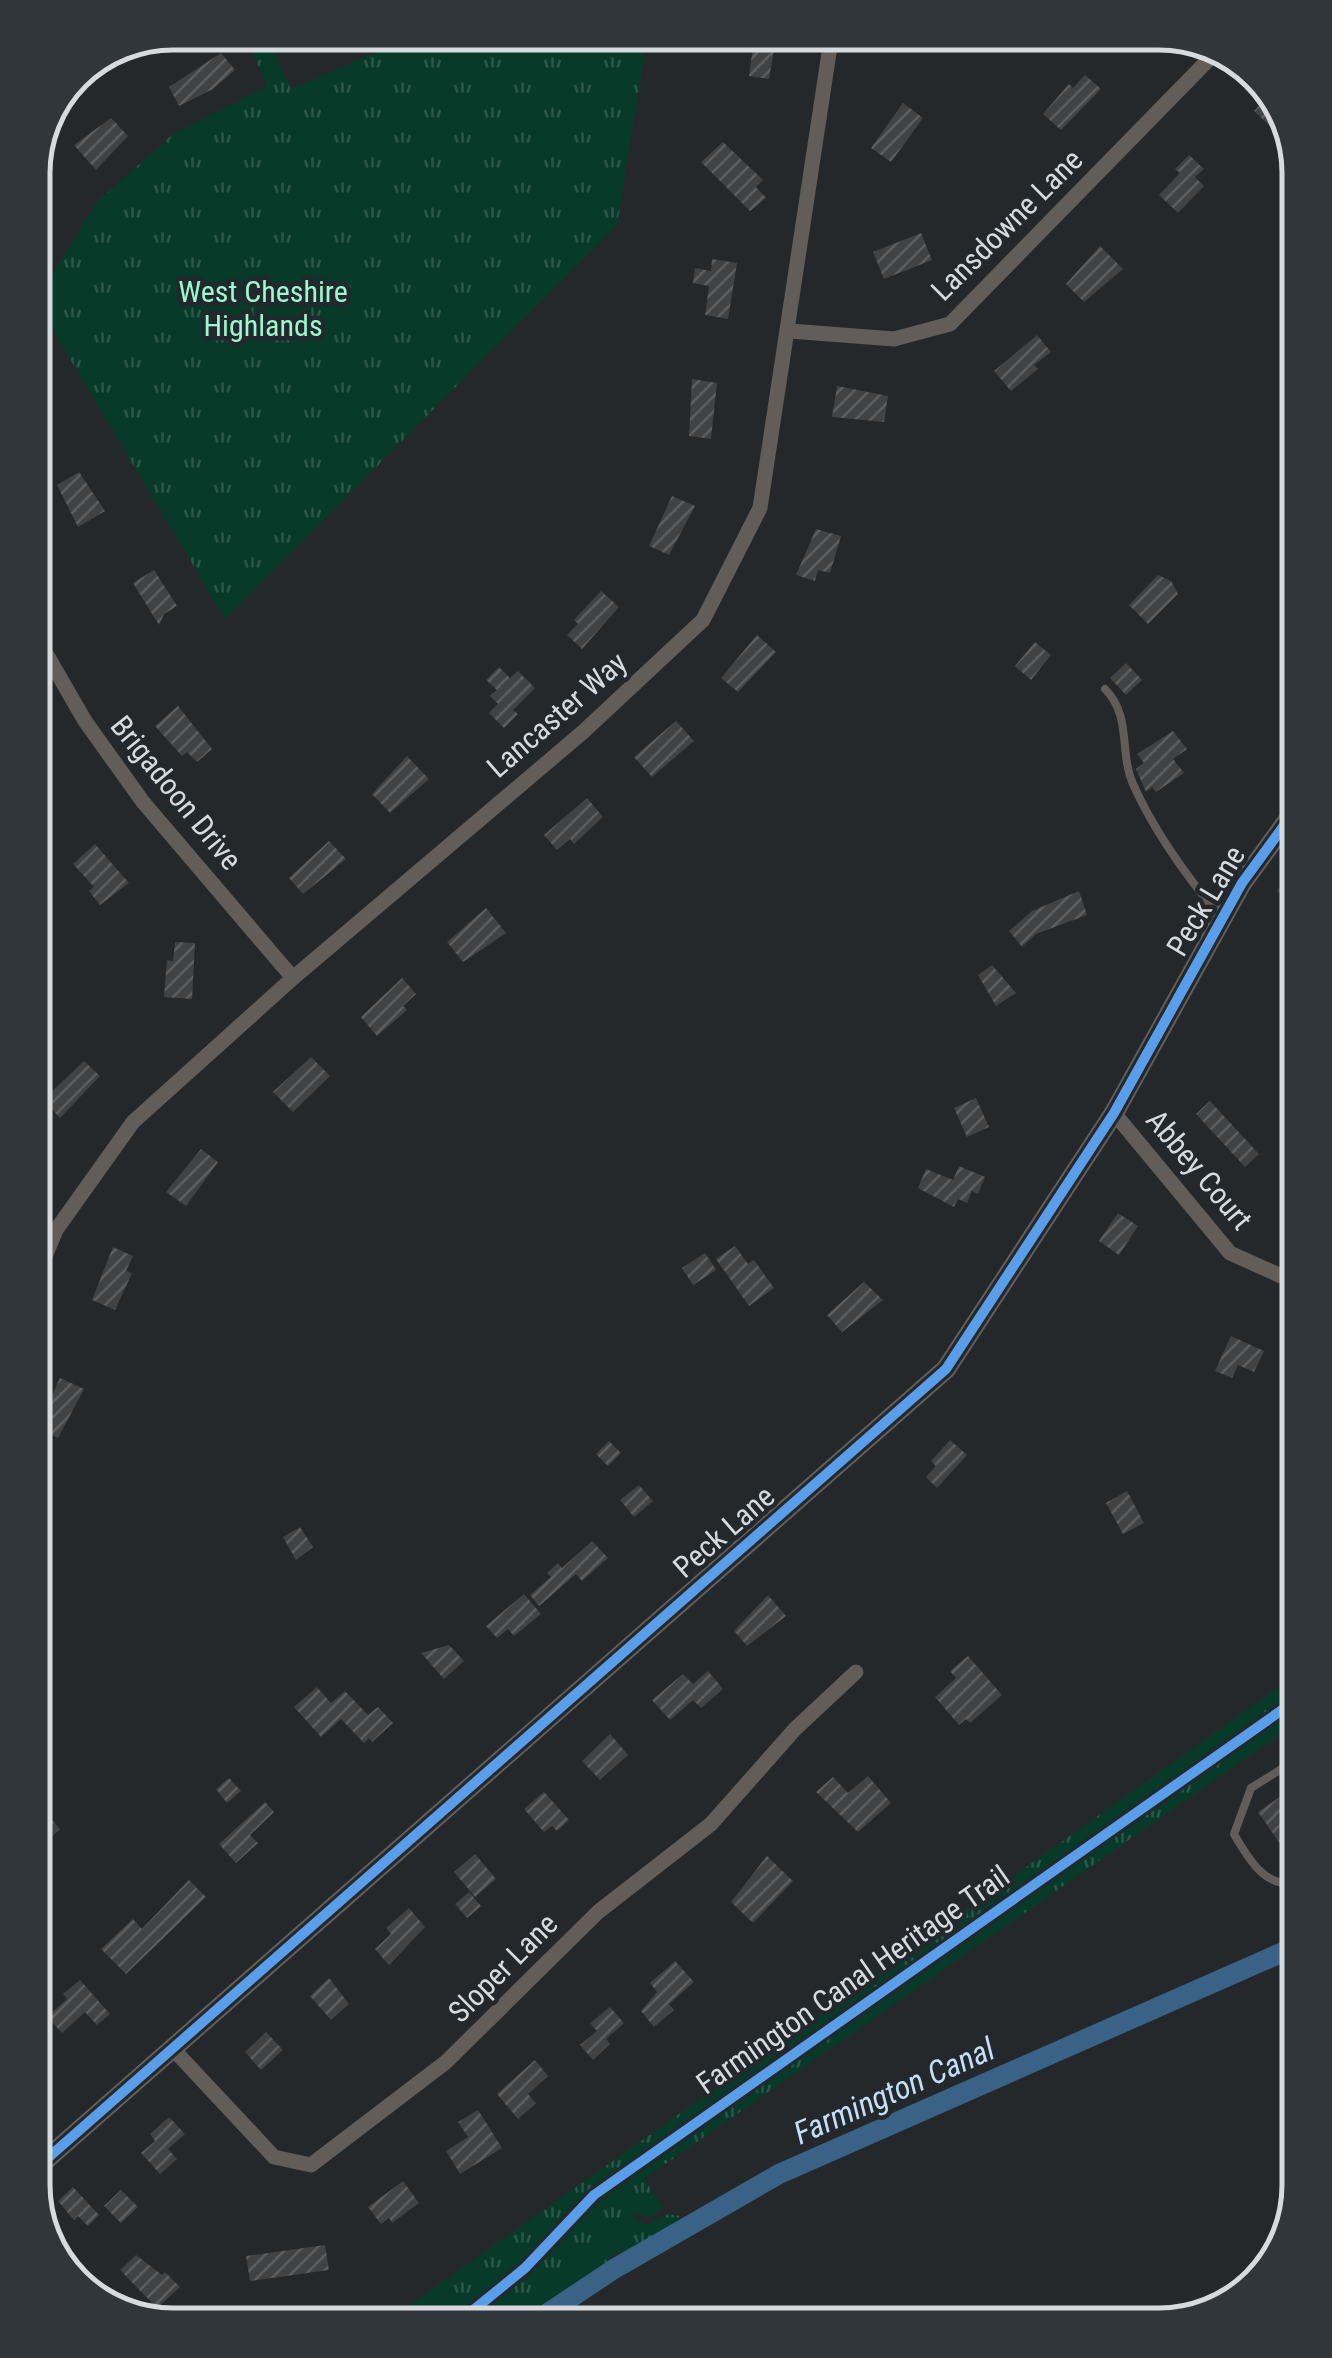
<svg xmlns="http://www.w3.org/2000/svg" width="1332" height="2358" viewBox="0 0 1332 2358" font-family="'Roboto Condensed',sans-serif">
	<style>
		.park { fill: url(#park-tufts) }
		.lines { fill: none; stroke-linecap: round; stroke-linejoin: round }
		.canal { stroke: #396286; stroke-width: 20 }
		.building { fill: url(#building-hatch) }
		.service { stroke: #625d59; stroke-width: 8 }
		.minor { stroke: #625d59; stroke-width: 15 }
		.tertiary { stroke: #625d59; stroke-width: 20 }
		.cycleway-casing { stroke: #23282c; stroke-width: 16 }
		.cycleway { stroke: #5a9eea; stroke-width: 10 }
		.labels { text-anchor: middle; stroke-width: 9; stroke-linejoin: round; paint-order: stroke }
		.street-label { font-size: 30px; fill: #d7dbde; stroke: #23282c }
		.park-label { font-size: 30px; fill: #99facf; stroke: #23282c }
		.water-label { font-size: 32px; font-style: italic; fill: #c4dff7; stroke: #23282c }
		.rim { fill: none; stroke: #d7dbde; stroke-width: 5 }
	</style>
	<defs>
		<pattern id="park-tufts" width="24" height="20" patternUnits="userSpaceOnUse" patternTransform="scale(2.5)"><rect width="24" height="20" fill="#083a2a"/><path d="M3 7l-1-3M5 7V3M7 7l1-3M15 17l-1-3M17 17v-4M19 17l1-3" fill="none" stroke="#2b5648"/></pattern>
		<pattern id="building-hatch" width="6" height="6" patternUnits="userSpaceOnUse" patternTransform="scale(2.5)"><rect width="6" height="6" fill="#404244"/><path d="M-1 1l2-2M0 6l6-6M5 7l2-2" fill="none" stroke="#5b5d5f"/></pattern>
	</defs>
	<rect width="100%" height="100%" fill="#25282a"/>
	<!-- park -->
	<g class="park">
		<path d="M244 33H265L291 89 420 33H648L617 225 225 619 36 302 96 203 172 135 267 86Z"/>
		<path d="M1299 1673V1721L644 2179 663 2208 650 2217 632 2213 631 2216 647 2225 668 2214 680 2216 670 2232 650 2238 643 2253 615 2252 592 2281 516 2325H382Z"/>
	</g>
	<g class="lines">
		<!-- canal -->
		<path class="canal" d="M530 2325 614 2269 779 2174 1299 1945"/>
	</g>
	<!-- building -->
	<g class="building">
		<path d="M726 33H777L769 79 749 76 753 46 725 42Z"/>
		<path d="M221 53 235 70 213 89 179 106 169 87Z"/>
		<path d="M1085 75 1101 89 1061 130 1043 114 1069 84 1073 88Z"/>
		<path d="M1270 94 1286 113 1271 127 1254 111Z"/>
		<path d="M903 103 923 118 891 162 871 148Z"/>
		<path d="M111 118 128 136 96 170 74 145Z"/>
		<path d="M723 142 763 180 756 187 766 198 750 211 701 162Z"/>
		<path d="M1189 155 1204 169 1195 177 1204 186 1178 213 1159 195 1180 173 1175 169Z"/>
		<path d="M921 233 932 260 884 279 873 252Z"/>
		<path d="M1100 246 1123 269 1084 302 1066 284Z"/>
		<path d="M712 259 737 263 728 319 705 315 709 286 693 283 695 268 711 271Z"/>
		<path d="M1037 335 1051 352 1034 365 1038 369 1011 391 994 371Z"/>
		<path d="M692 379 717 383 711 439 689 436Z"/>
		<path d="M837 386 888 396 884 422 832 417Z"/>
		<path d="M79 472 105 511 78 527 57 485Z"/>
		<path d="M672 496 695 506 669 555 649 546Z"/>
		<path d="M816 529 841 536 830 573 818 570 815 581 796 575Z"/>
		<path d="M154 570 177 606 164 614 159 625 133 583Z"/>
		<path d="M1158 575 1171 581 1178 594 1148 624 1129 605Z"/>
		<path d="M601 591 619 607 582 649 567 635 578 624 574 620Z"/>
		<path d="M757 635 776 652 738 692 721 678Z"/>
		<path d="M1035 642 1051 655 1031 680 1015 666Z"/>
		<path d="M1126 663 1142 680 1126 695 1110 678Z"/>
		<path d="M499 667 510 678 518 671 535 688 513 710 518 714 504 728 489 713 498 704 490 696 497 690 486 680Z"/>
		<path d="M178 706 212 749 197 762 187 752 182 756 155 726Z"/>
		<path d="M676 721 694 741 652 777 634 757Z"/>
		<path d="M1173 731 1187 749 1173 759 1184 773 1156 792 1152 787 1146 792 1136 769 1144 763 1137 754Z"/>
		<path d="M407 756 429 779 390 813 372 794Z"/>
		<path d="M587 798 603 817 574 844 570 839 557 850 544 835Z"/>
		<path d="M329 841 346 859 303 894 289 878Z"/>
		<path d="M95 844 129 883 100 905 89 891 94 887 73 864Z"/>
		<path d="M1290 873 1300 880V907L1277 891Z"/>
		<path d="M1079 891 1087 915 1036 934 1022 947 1009 931 1032 911Z"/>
		<path d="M486 908 506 933 463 962 447 942Z"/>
		<path d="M175 942 195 943 192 999 164 997 167 960 173 961Z"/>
		<path d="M992 965 1016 993 996 1006 978 975Z"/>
		<path d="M402 978 416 994 403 1006 407 1010 377 1036 361 1017Z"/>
		<path d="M311 1057 330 1076 293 1112 273 1092Z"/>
		<path d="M84 1061 100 1076 60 1118 43 1100Z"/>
		<path d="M976 1098 989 1127 967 1137 954 1108Z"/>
		<path d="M1210 1101 1259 1154 1245 1167 1196 1114Z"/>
		<path d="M201 1149 218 1162 186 1206 166 1192Z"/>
		<path d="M959 1166 985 1177 978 1194 972 1191 967 1203 958 1199 954 1207 918 1188 926 1169 953 1180Z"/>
		<path d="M1118 1213 1138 1226 1119 1255 1099 1241Z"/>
		<path d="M735 1246 748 1264 754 1260 774 1288 749 1306 716 1259Z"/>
		<path d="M113 1247 133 1256 126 1271 132 1273 115 1310 92 1300Z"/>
		<path d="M705 1253 716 1270 693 1285 682 1268Z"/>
		<path d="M864 1282 883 1300 842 1332 827 1315Z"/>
		<path d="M1231 1336 1264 1351 1254 1372 1238 1365 1232 1378 1215 1371Z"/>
		<path d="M60 1378 84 1389 58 1438 37 1428Z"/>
		<path d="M950 1440 967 1455 937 1488 926 1477 936 1466 931 1461Z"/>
		<path d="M609 1441 621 1453 608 1466 596 1454Z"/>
		<path d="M639 1485 653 1501 634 1517 620 1500Z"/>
		<path d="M1127 1491 1144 1523 1123 1534 1106 1503Z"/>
		<path d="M300 1527 313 1547 296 1560 283 1537Z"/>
		<path d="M592 1541 608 1558 582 1581 576 1574 539 1606 530 1595 551 1577 547 1573 558 1563 562 1568Z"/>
		<path d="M524 1594 541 1614 514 1636 508 1629 497 1638 486 1626Z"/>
		<path d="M768 1595 786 1616 747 1646 734 1631Z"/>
		<path d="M449 1645 464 1661 444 1679 421 1653Z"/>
		<path d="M968 1656 1002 1695 970 1723 966 1719 959 1725 935 1697 956 1678 950 1671Z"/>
		<path d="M708 1671 723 1689 701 1708 693 1700 670 1720 652 1700 683 1674 693 1684Z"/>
		<path d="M317 1687 331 1703 345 1691 368 1715 378 1707 393 1723 372 1742 369 1738 364 1743 341 1719 321 1737 294 1707Z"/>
		<path d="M610 1734 628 1755 600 1780 582 1761Z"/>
		<path d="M868 1776 891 1803 858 1832 816 1792 833 1777 848 1793Z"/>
		<path d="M229 1778 241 1791 227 1803 216 1789Z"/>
		<path d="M1300 1783V1847L1288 1855 1258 1812Z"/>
		<path d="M544 1792 569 1820 557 1831 552 1826 544 1832 524 1809Z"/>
		<path d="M33 1798 60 1829 33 1853Z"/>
		<path d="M265 1802 274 1812 250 1835 258 1843 236 1863 219 1844Z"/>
		<path d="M475 1854 496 1879 475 1897 454 1872Z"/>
		<path d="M767 1856 793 1881 753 1923 731 1902Z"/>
		<path d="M189 1880 206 1897 126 1974 101 1949 133 1919 142 1929Z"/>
		<path d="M469 1892 481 1906 467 1918 455 1904Z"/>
		<path d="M409 1908 425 1927 389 1965 375 1949 391 1934 386 1928Z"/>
		<path d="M675 1961 694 1982 669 2004 674 2010 654 2027 641 2011 657 1992 650 1983Z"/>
		<path d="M329 1978 349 2004 331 2020 310 1996Z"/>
		<path d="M80 1980 110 2014 97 2025 85 2012 62 2033 47 2017 67 1999 63 1994Z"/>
		<path d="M610 2007 624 2023 606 2039 610 2044 593 2060 580 2045 597 2031 590 2023Z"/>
		<path d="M266 2032 283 2050 261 2070 245 2052Z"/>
		<path d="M535 2060 548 2076 528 2094 536 2103 518 2119 497 2094Z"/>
		<path d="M478 2110 502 2148 460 2174 446 2151 468 2137 458 2122Z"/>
		<path d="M169 2117 185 2134 168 2149 177 2159 160 2174 141 2153 155 2141 150 2134Z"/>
		<path d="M403 2181 419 2203 392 2223 389 2218 381 2224 368 2207Z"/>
		<path d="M73 2187 99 2215 88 2226 78 2216 74 2220 58 2201Z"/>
		<path d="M121 2190 138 2207 121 2223 104 2206Z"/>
		<path d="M325 2245 329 2270 250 2281 246 2256Z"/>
		<path d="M136 2255 162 2275 165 2272 180 2287 157 2308 120 2270Z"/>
	</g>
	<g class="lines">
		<!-- service -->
		<g class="service">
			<path d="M1105 689C1132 716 1119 753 1133 784 1153 829 1188 878 1219 915"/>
			<path d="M1299 1882C1266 1891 1248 1858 1234 1834L1251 1788 1299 1758"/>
		</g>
		<!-- minor -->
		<g class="minor">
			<path d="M790 331 894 339 950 324 1218 50"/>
			<path d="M33 631 85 721 143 802 293 978"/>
			<path d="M1114 1113 1230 1253 1299 1284"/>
			<path d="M33 1285 56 1230 133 1122 293 978 583 732 703 620 760 508 832 33"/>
			<path d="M174 2050 274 2157 311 2165 446 2062 598 1912 711 1824 795 1729 856 1672"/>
		</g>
		<!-- tertiary -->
		<path class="tertiary" d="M33 2171 946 1369 1114 1113 1242 883 1299 805"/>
		<!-- cycleway casing -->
		<g class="cycleway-casing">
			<g id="cycleway">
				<path d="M33 2171 946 1369 1114 1113 1242 883 1299 805"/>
				<path d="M455 2325 525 2268 594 2195 1299 1698"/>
			</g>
		</g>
		<!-- cycleway -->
		<use href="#cycleway" class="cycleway"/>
	</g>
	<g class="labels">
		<!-- street labels -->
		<g class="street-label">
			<text transform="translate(1007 225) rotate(-45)" y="10">Lansdowne Lane</text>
			<text transform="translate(557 715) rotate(-41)" y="10">Lancaster Way</text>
			<text transform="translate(176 793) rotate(51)" y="10">Brigadoon Drive</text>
			<text transform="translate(1206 901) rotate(-59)" y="10">Peck Lane</text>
			<text transform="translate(1199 1170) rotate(50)" y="10">Abbey Court</text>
			<text transform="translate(724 1532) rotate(-41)" y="10">Peck Lane</text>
			<text transform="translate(503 1968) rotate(-45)" y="10">Sloper Lane</text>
			<text transform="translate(853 1980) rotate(-35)" y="10">Farmington Canal Heritage Trail</text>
		</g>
		<!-- park labels -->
		<g class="park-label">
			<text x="263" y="302">West Cheshire<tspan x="263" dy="34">Highlands</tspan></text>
		</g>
		<!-- water labels -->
		<g class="water-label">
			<text transform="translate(894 2091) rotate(-24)" y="11">Farmington Canal</text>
		</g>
	</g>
	<!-- crop -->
	<path d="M0 0H1332V2358H0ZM173 50H1159A123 123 0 0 1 1282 173V2185A123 123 0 0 1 1159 2308H173A123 123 0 0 1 50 2185V173A123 123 0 0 1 173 50Z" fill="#31363a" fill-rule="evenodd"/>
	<path class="rim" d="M173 50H1159A123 123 0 0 1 1282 173V2185A123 123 0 0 1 1159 2308H173A123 123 0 0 1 50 2185V173A123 123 0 0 1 173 50Z"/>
</svg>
